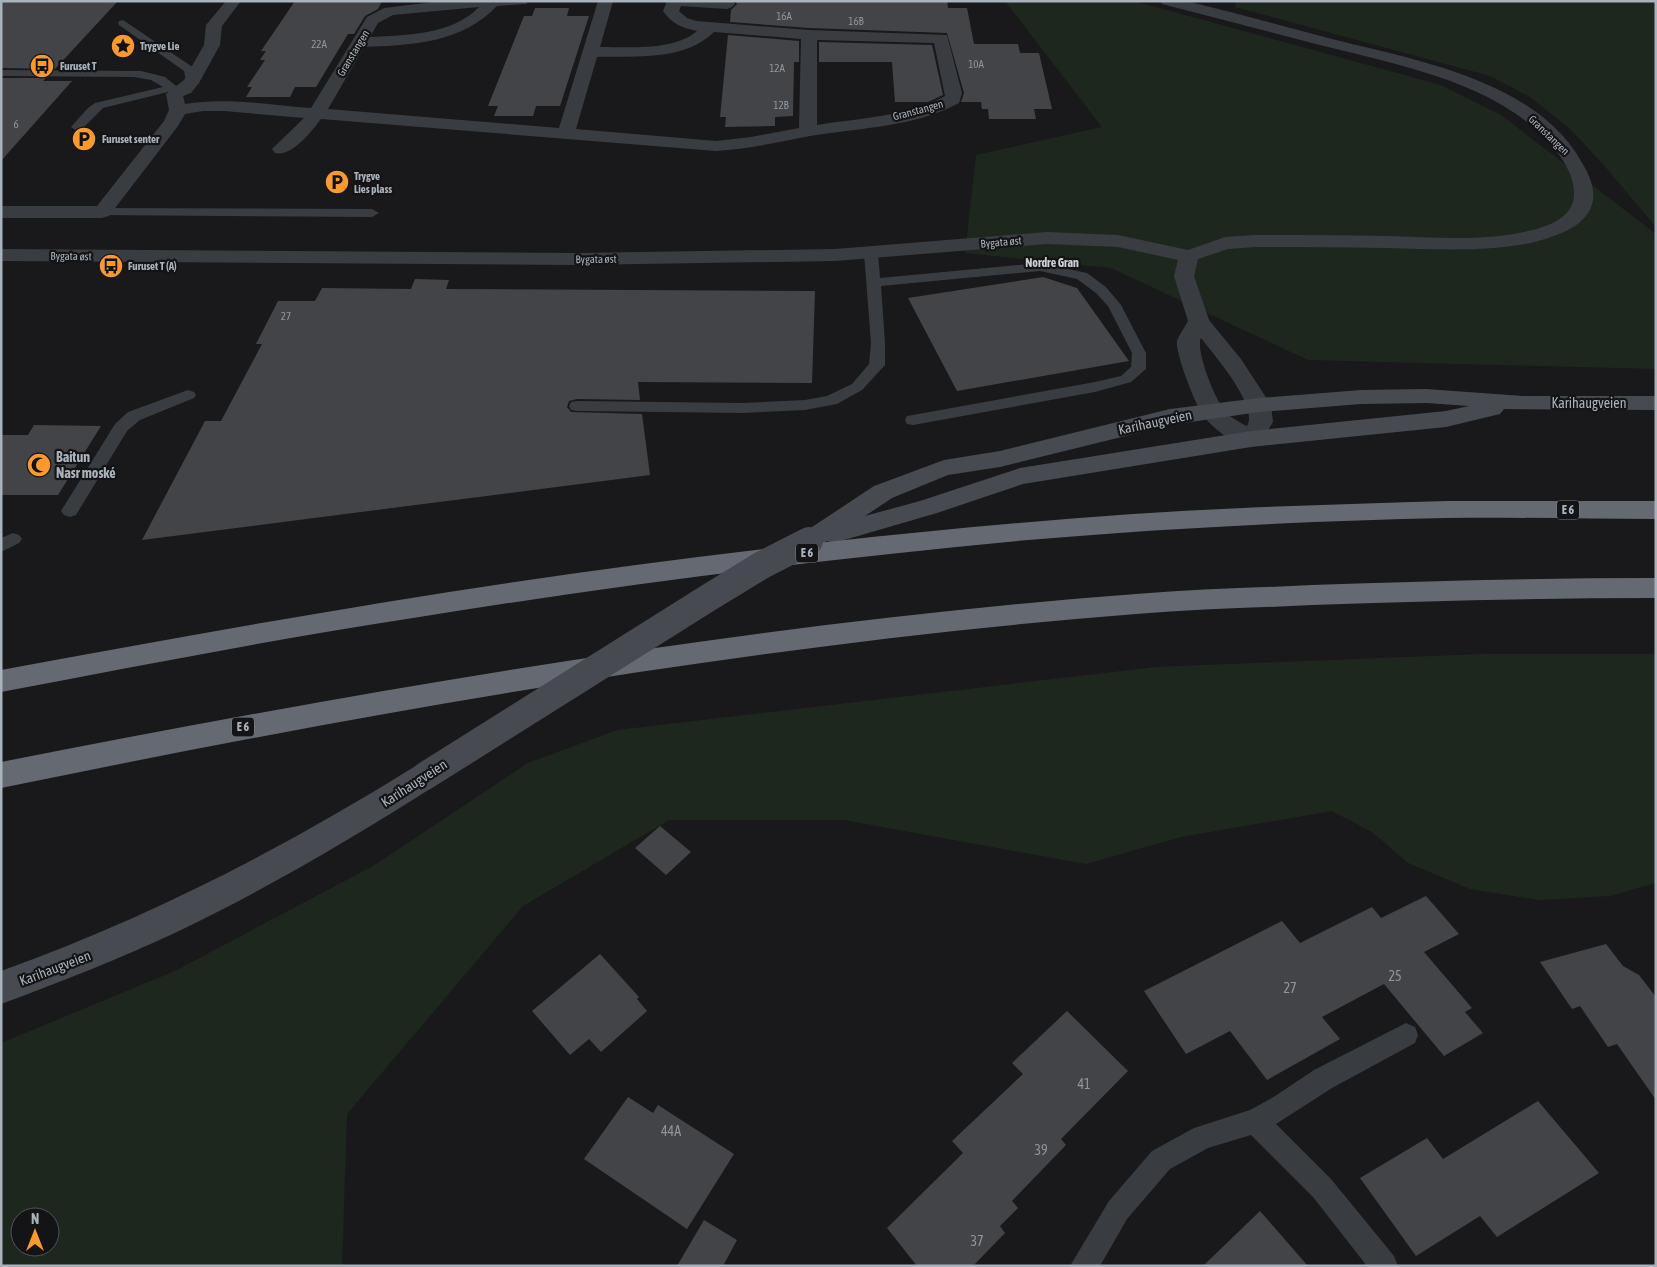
<svg xmlns="http://www.w3.org/2000/svg" width="1657" height="1267" viewBox="0 0 1657 1267" font-family="'Asap Condensed',sans-serif">
	<style>
		.green { fill: #1e271e; fill-rule: evenodd }
		.building { fill: #434448 }
		.lines { fill: none; stroke-linecap: round; stroke-linejoin: round }
		.lane { fill: #393c40; fill-rule: evenodd }
		.street { fill: #393c40; fill-rule: evenodd }
		.secondary { fill: #474b51; fill-rule: evenodd }
		.highway { fill: #656a72; fill-rule: evenodd }
		.secondary-bridge { stroke: #474b51; stroke-width: 28 }
		.labels { text-anchor: middle; stroke-width: 4.5; stroke-linejoin: round; paint-order: stroke }
		.number-label { font-size: 11px; fill: #90969e }
		.far-poi-label { font-size: 11px; font-weight: bold; fill: #aab2bb; stroke: #141416; text-anchor: start }
		.far-street-label { font-size: 11px; fill: #aab2bb; stroke: #141416 }
		.far-neighbourhood-label { font-size: 12px; font-weight: bold; fill: #ccd0d7; stroke: #141416 }
		.shield { fill: #141416; stroke: #7d838a; stroke-width: 1 }
		.shield-label { font-size: 12px; font-weight: bold; fill: #aab2bb }
		.street-label { font-size: 14px; fill: #aab2bb; stroke: #141416 }
		.poi-label { font-size: 14px; font-weight: bold; fill: #aab2bb; stroke: #141416; text-anchor: start }
		.near-number-label { font-size: 14px; fill: #90969e }
	</style>
	<rect width="100%" height="100%" fill="#19191b"/>
	<!-- green -->
	<g class="green">
		<path d="M1005 1H1134L1441 85 1501 115 1656 234V369L1308 360 1111 268 965 253 976 155 1102 127Z"/>
		<path d="M1236 1H1656V227L1602 163 1570 129 1530 97 1490 76 1235 7Z"/>
		<path d="M1481 654H1656V883L1610 896 1539 900 1470 889 1408 863 1372 832 1332 811 1181 837 1086 864 844 820H669L523 906 347 1114 342 1266H1V1043L175 971 373 866 528 763 617 730 1156 667ZM20 1217H50V1247H20Z"/>
	</g>
	<!-- building -->
	<g class="building">
		<path d="M1 1H118L55 69 1 68Z"/>
		<path d="M295 1H382L378 9 365 16 354 34H348L316 87H295L290 97H246L252 87H247L265 60H260L266 51H261Z"/>
		<path d="M735 1H947L948 8H967L974 44H1018L1020 53H1039L1052 109H1034L1036 119H989L988 109H982L981 102H961L964 93 947 33 809 28 730 22 731 10 737 4Z"/>
		<path d="M535 8H569L567 16H589L560 106H536L533 116H494L498 106H488L524 16H532Z"/>
		<path d="M728 35 799 41V62H794L793 116 775 117V126L725 127 726 117H720Z"/>
		<path d="M819 42 932 45 943 95 928 102H895L892 62H819Z"/>
		<path d="M1 78H46L43 81H72L1 161Z"/>
		<path d="M1043 277 1077 288 1129 361 957 391 908 298Z"/>
		<path d="M415 279 449 280 446 289 815 291 812 383 638 382 640 400 577 399 569 401 567 407 571 412 642 414 650 475 142 540 205 421H221L262 344H256L278 301H315L322 288 411 289Z"/>
		<path d="M34 425 101 426 58 495H1V435H28Z"/>
		<path d="M660 826 691 852 666 875 635 848Z"/>
		<path d="M1426 896 1459 934 1424 952 1472 1008 1465 1012 1483 1033 1444 1056 1384 984 1322 1017 1340 1039 1267 1080 1230 1031 1186 1054 1144 991 1282 921 1300 943 1372 907 1381 918Z"/>
		<path d="M1606 944 1623 966 1639 975 1656 997V1100L1617 1044 1608 1047 1580 1006 1572 1009 1540 962Z"/>
		<path d="M600 954 639 997 637 999 647 1011 601 1052 589 1039 570 1055 532 1011Z"/>
		<path d="M1067 1011 1128 1071 1061 1139 1066 1145 1012 1201 1018 1208 1000 1226 1005 1233 973 1266H917L887 1228 963 1153 952 1141 1023 1074 1012 1063Z"/>
		<path d="M628 1097 653 1113 658 1105 734 1154 687 1229 584 1159Z"/>
		<path d="M1538 1101 1599 1173 1497 1237 1480 1216 1416 1256 1360 1178 1427 1138 1443 1159Z"/>
		<path d="M1260 1211 1308 1266H1203Z"/>
		<path d="M704 1220 737 1240 723 1266H677Z"/>
	</g>
	<g class="lines">
		<!-- lane -->
		<g class="lane">
			<path d="M123 20 194 68 197 83 195 85H187L184 71 119 25 118 23 119 21Z"/>
			<path d="M1 70 141 71 165 77 176 86 180 94 174 97 170 96 168 92 103 108 81 130 77 131 71 127 88 108 95 103 163 87 151 80 134 77 1 76Z"/>
			<path d="M102 208 372 209 379 213 372 217 97 215 95 212 97 209Z"/>
			<path d="M871 249 878 253 880 278 1040 263 1087 273 1106 287 1121 305 1146 353V369L1131 382 1095 392 913 425 907 424 905 420 907 416 913 415 1095 382 1121 376 1131 367 1132 353 1108 306 1096 293 1077 279 1040 271 881 286 885 343V365L862 390 837 404 805 410 743 413 577 411 571 410 569 406 571 402 577 401 743 403 805 400 827 396 852 384 869 364 871 343 864 253Z"/>
			<path d="M188 390 194 392 196 395 194 398 140 420 127 431 76 515 70 517 64 515 61 511 115 424 128 412Z"/>
			<path d="M13 533 19 535 22 539 19 543 1 552V538Z"/>
			<path d="M1406 1023 1415 1027 1418 1035 1415 1043 1332 1088 1276 1124 1331 1179 1394 1256 1398 1266H1367L1313 1197 1251 1135 1208 1148 1170 1169 1127 1219 1100 1266H1070L1109 1201 1152 1151 1194 1128 1250 1110 1272 1098 1314 1070Z"/>
		</g>
		<!-- street -->
		<g class="street">
			<path d="M226 1H241L222 26 220 45 199 83 191 93 183 96 185 104C227 97 270 105 311 108L367 17 384 8 442 1H528L526 4 497 6C462 43 412 45 364 47L328 109 559 128 598 1H613L600 47C628 47 675 51 697 31 682 28 672 24 663 11L667 1H733L735 4 732 7 727 9 681 6 679 11 687 18 696 21 809 30 947 35 962 93 959 103C914 127 860 128 810 136 779 142 748 149 716 151L321 119C311 132 292 157 275 153L272 149 304 118 224 111H203L185 114 178 126 109 216 102 218H1V206H97L164 121 169 110 166 94 184 80 204 45 206 25ZM479 7C452 35 407 35 370 37L378 23 393 15ZM714 32 801 39 799 128 751 137 716 141 576 129 597 57C635 56 685 61 714 32ZM817 40 934 43 945 96C906 117 859 118 817 125Z"/>
			<path d="M1160 1H1186C1235 13 1283 26 1332 39 1415 60 1535 80 1581 161 1588 173 1595 186 1593 200 1589 226 1557 236 1535 242 1486 253 1435 249 1385 248 1342 247 1298 247 1255 247L1228 249 1198 259 1194 276 1209 320 1241 359 1271 405 1273 422 1259 445C1240 450 1216 431 1204 417 1196 407 1175 353 1177 341 1179 335 1185 327 1188 321L1174 276 1178 260 1118 247 1047 244 835 261 578 265 1 261V249L578 253 835 249 1047 232 1118 235 1188 250 1225 237 1255 235C1299 235 1342 235 1386 236 1433 237 1482 242 1528 231 1548 227 1575 217 1574 193 1574 178 1566 164 1557 152 1504 82 1393 64 1312 43 1262 30 1212 17 1162 4ZM1201 338C1214 355 1259 406 1247 426 1238 422 1228 416 1222 407 1214 396 1195 349 1201 338Z"/>
		</g>
		<!-- secondary -->
		<g class="secondary">
			<path d="M1426 389 1523 396H1656V410L1504 409 1500 414 1446 427 1251 447 1023 484 937 513 834 543 827 541C818 548 812 551 800 547L796 541 800 535 874 486 944 460 1000 451 1170 409 1259 398 1361 390ZM1426 403 1469 406 1446 411 1251 431 1020 468 920 501 865 516 892 498 948 475 1000 467 1170 425 1259 412 1361 404Z"/>
			<path d="M425 763 436 767 440 776 436 785C353 838 268 888 179 931 121 958 61 982 1 1004V971C148 918 282 849 414 767Z"/>
		</g>
		<!-- highway -->
		<g class="highway">
			<path d="M1448 501H1656V519C1586 519 1516 517 1446 518 1307 521 1167 528 1028 540 822 559 617 585 413 618 275 639 138 666 1 692V670C275 619 550 571 827 542 965 527 1104 514 1243 508 1311 505 1380 503 1448 501Z"/>
			<path d="M1656 578V598C1541 598 1427 601 1312 605 1253 608 1195 609 1136 614 754 644 376 711 1 788V762C377 688 755 623 1136 594 1195 589 1254 588 1312 585 1427 581 1541 578 1656 578Z"/>
		</g>
		<!-- secondary-bridge -->
		<path class="secondary-bridge" d="M425 776 708 598 762 565 809 541"/>
	</g>
	<!-- icons -->
	<defs>
		<g id="sight-disc" transform="scale(1.25)"><circle r="9.5" fill="#fc9930" stroke="#141416"/><path d="M0-6L1.8-2.2L6-1.7L2.9 1.2L3.7 5.4L0 3.3L-3.7 5.4L-2.9 1.2L-6-1.7L-1.8-2.2Z" fill="#111"/></g>
		<g id="bus-disc" transform="scale(1.25)"><circle r="9.5" fill="#fc9930" stroke="#141416"/><path d="M-5-6H5V4H4V6H2V4H-2V6H-4V4H-5ZM-3.5-4V0h7V-4ZM-3.5 1.2v1.5H-2V1.2ZM2 1.2v1.5H3.5V1.2Z" fill="#111"/></g>
		<g id="parking-disc" transform="scale(1.25)"><circle r="9.5" fill="#fc9930" stroke="#141416"/><path d="M-3.5-5.5H1a3.5 3.5 0 0 1 0 7H-1V5.5H-3.5ZM-1-3.4V-.6H.8a1.4 1.4 0 0 0 0-2.8Z" fill="#111"/></g>
		<g id="mosque-disc" transform="scale(1.25)"><circle r="9.5" fill="#fc9930" stroke="#141416"/><path d="M3.5-4.9A6 6 0 1 0 3.5 4.9A5 5 0 1 1 3.5-4.9Z" fill="#111"/></g>
	</defs>
	<g fill-rule="evenodd">
		<use href="#sight-disc" x="123" y="46"/>
		<use href="#bus-disc" x="42" y="66"/>
		<use href="#parking-disc" x="84" y="139"/>
		<use href="#parking-disc" x="337" y="182"/>
		<use href="#bus-disc" x="111" y="266"/>
		<use href="#mosque-disc" x="39" y="465"/>
	</g>
	<g class="labels">
		<!-- number labels -->
		<g class="number-label">
			<text x="784" y="20">16A</text>
			<text x="856" y="25">16B</text>
			<text x="319" y="48">22A</text>
			<text x="976" y="68">10A</text>
			<text x="777" y="72">12A</text>
			<text x="781" y="109">12B</text>
			<text x="16" y="128">6</text>
			<text x="286" y="320">27</text>
		</g>
		<!-- far-poi labels -->
		<g class="far-poi-label">
			<text x="140" y="50">Trygve Lie</text>
			<text x="60" y="70">Furuset T</text>
			<text x="102" y="143">Furuset senter</text>
			<text x="354" y="180">Trygve<tspan x="354" dy="13">Lies plass</tspan></text>
			<text x="128" y="270">Furuset T (A)</text>
		</g>
		<!-- far-street labels -->
		<g class="far-street-label">
			<text transform="translate(353 53) rotate(-59)" y="4">Granstangen</text>
			<text transform="translate(918 110) rotate(-15)" y="4">Granstangen</text>
			<text transform="translate(1549 135) rotate(44)" y="4">Granstangen</text>
			<text transform="translate(1001 242) rotate(-5)" y="4">Bygata øst</text>
			<text transform="translate(71 256) rotate(1)" y="4">Bygata øst</text>
			<text transform="translate(596 259) rotate(-1)" y="4">Bygata øst</text>
		</g>
		<!-- far-neighbourhood labels -->
		<g class="far-neighbourhood-label">
			<text x="1052" y="267">Nordre Gran</text>
		</g>
		<!-- shield labels -->
		<g class="shield">
			<rect x="1557" y="500.5" width="22" height="19" rx="4"/>
			<rect x="796" y="543.5" width="22" height="19" rx="4"/>
			<rect x="232" y="717.5" width="22" height="19" rx="4"/>
		</g>
		<g class="shield-label">
			<text x="1568" y="514">E 6</text>
			<text x="807" y="557">E 6</text>
			<text x="243" y="731">E 6</text>
		</g>
		<!-- street labels -->
		<g class="street-label">
			<text x="1589" y="408">Karihaugveien</text>
			<text transform="translate(1155 422) rotate(-12)" y="5">Karihaugveien</text>
			<text transform="translate(414 783) rotate(-33)" y="5">Karihaugveien</text>
			<text transform="translate(55 968) rotate(-21)" y="5">Karihaugveien</text>
		</g>
		<!-- poi labels -->
		<g class="poi-label">
			<text x="56" y="462">Baitun<tspan x="56" dy="16">Nasr moské</tspan></text>
		</g>
		<!-- near-number labels -->
		<g class="near-number-label">
			<text x="1395" y="981">25</text>
			<text x="1290" y="993">27</text>
			<text x="1084" y="1089">41</text>
			<text x="671" y="1136">44A</text>
			<text x="1041" y="1155">39</text>
			<text x="977" y="1246">37</text>
		</g>
	</g>
	<!-- border -->
	<rect width="1657" height="1267" fill="none" stroke="#aab2bb" stroke-width="5"/>
	<!-- north arrow -->
	<g transform="translate(35 1232)"><circle r="24" fill="#141416" stroke="#505358"/>
	<path d="M0-4L9 19L0 12L-9 19Z" fill="#fc9930"/>
	<text y="-8" font-size="14" font-weight="bold" text-anchor="middle" fill="#aab2bb">N</text>
	</g>
</svg>
